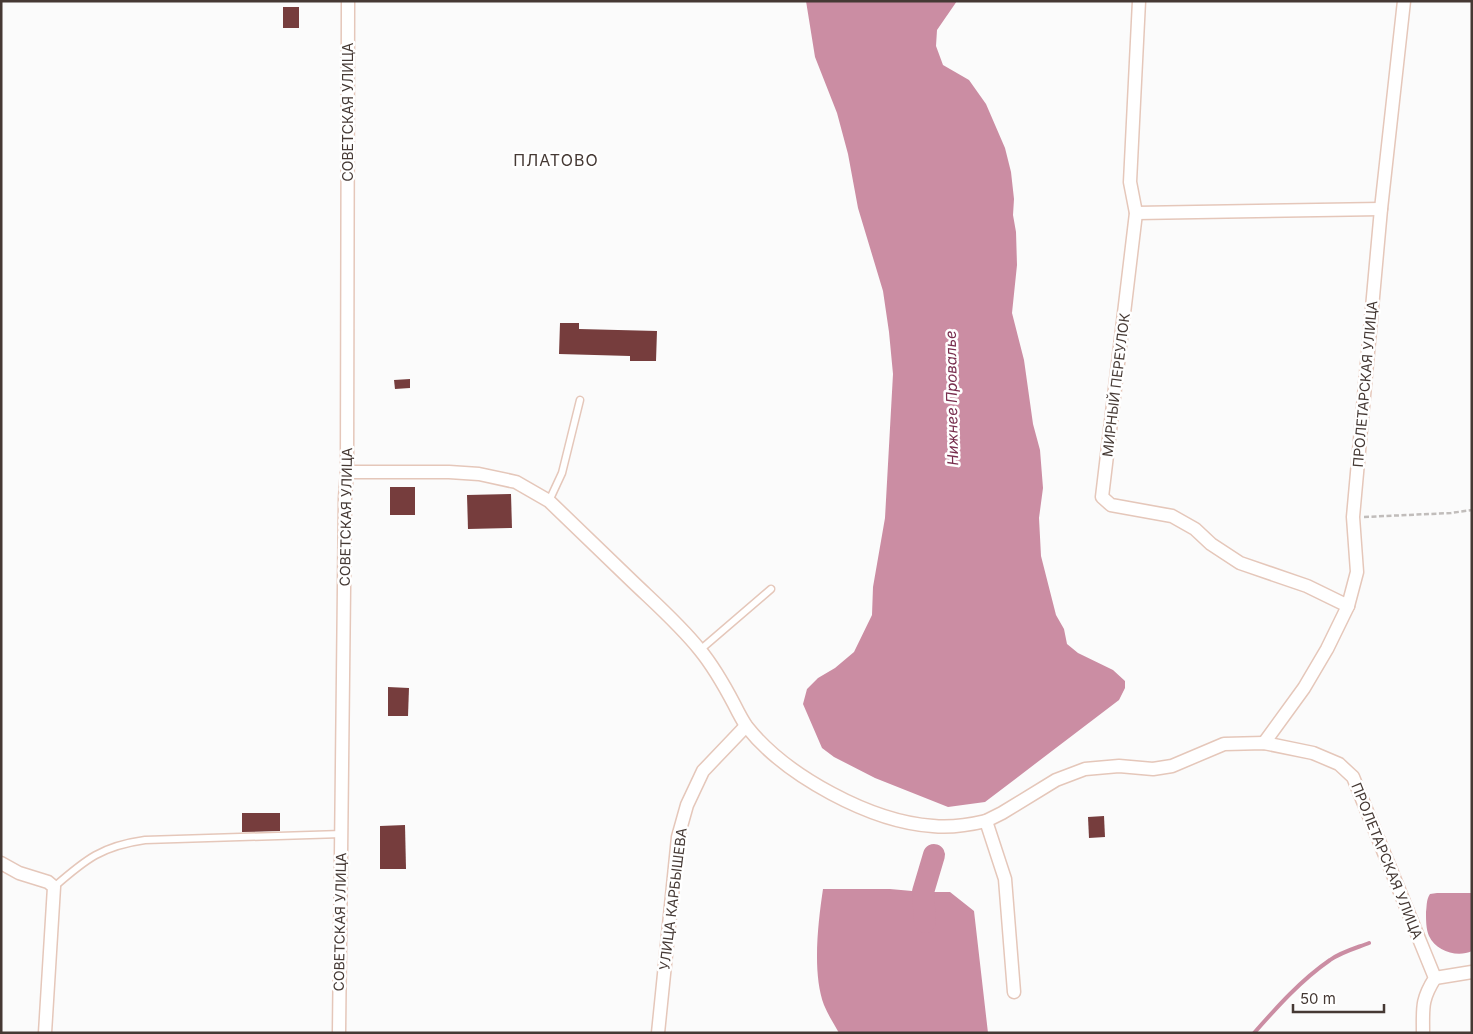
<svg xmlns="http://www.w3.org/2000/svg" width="1473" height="1034" viewBox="0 0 1473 1034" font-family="Inter,sans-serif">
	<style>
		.water { fill: #cb8da3 }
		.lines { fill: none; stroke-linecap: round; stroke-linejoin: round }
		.stream { stroke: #cb8da3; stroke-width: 4 }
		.river { stroke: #cb8da3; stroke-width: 22 }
		.building { fill: #763d3d }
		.lane-casing { stroke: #e5c7ba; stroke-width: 9 }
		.street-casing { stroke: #e5c7ba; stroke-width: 15 }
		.path { stroke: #c1bdbb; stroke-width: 2.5; stroke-dasharray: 5 2.5; stroke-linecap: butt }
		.lane { stroke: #fff; stroke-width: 6 }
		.street { stroke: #fff; stroke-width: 12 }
		.labels { text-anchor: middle; stroke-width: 5; stroke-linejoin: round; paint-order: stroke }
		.street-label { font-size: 14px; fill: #453934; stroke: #fff }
		.water-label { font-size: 15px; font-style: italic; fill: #782e4e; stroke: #fff }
		.quarter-label { font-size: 16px; letter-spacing: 1px; fill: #453934; stroke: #fff }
	</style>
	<rect width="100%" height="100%" fill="#fbfbfb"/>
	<!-- water -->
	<g class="water">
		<path d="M806 1H957L937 30 936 46 943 65 969 80 986 104 1005 148 1011 172 1014 199 1013 215 1016 232 1017 265 1012 313 1024 360 1033 424 1040 450 1043 488 1039 518 1041 556 1056 615 1064 629 1067 644 1078 653 1113 670 1125 681V688L1119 700 985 802 948 807 875 778 834 757 822 748 803 704 807 689 818 678 835 668 854 652 872 615 873 587 885 518 893 374 889 332 883 291 858 208 848 154 837 113 815 57Z"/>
		<path d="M823 889H890L923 892H950L974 911 988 1033H839C834 1024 828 1015 824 1005 812 973 818 923 823 889Z"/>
		<path d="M1437 893H1472V951C1457 958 1436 951 1429 936 1426 929 1426 920 1426 912 1427 906 1426 900 1430 894Z"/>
	</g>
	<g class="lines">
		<!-- stream -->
		<path class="stream" d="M1254 1033C1277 1007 1301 980 1330 960 1341 952 1356 948 1369 943"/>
		<!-- river -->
		<path class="river" d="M925 922 923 892 934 855"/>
	</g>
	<!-- building -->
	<g class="building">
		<rect x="283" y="7" width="16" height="21"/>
		<path d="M560 323H579V329L657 331 656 361H630V356L559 354Z"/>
		<path d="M410 379V388L395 389 394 380Z"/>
		<rect x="390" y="487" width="25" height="28"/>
		<path d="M511 494 512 528 468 529 467 495Z"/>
		<path d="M388 687 409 688 408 716H388Z"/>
		<path d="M242 813H280V831L242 832Z"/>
		<path d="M1104 816 1105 837 1089 838 1088 817Z"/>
		<path d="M405 825 406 869H380V826Z"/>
	</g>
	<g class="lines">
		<!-- lane casing -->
		<g class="lane-casing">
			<g id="lane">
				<path d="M549 501 562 473 580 400"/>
				<path d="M700 650 771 589"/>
				<path d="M54 887C86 859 102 846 145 840L342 834"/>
			</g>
		</g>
		<!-- street casing -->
		<g class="street-casing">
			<g id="street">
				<path d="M1139 1 1130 182 1136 213 1102 497 1111 505 1172 516 1195 529 1211 544 1240 563 1307 586 1348 606"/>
				<path d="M1136 213 1381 209"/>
				<path d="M347 472H449L479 474 516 482 549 501C577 528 605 555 633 582 656 604 680 625 700 650 713 666 724 685 734 704 738 712 742 720 747 727 786 776 871 822 933 826 951 828 969 825 986 821"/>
				<path d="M1264 743 1304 688 1327 649 1348 606 1357 572 1353 517 1381 209 1404 1"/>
				<path d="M1 863 19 873 48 882 54 887 45 1033"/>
				<path d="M1435 978 1472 972"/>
				<path d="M1014 992 1005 879 986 821 1002 813 1056 780 1085 769 1119 766 1153 769 1172 766 1224 744 1264 743 1313 753 1339 764 1353 777 1435 978C1421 1000 1423 1008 1423 1033"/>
				<path d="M339 1033 345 498 347 472 348 1"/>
				<path d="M658 1033 678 837 687 805 703 771 746 726"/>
			</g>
		</g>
		<!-- path -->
		<path class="path" d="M1364 517 1451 513 1472 510"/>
		<!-- lane -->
		<use href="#lane" class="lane"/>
		<!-- street -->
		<use href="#street" class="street"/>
	</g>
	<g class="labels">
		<!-- street labels -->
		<g class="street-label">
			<text transform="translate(348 112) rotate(-90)" y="5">СОВЕТСКАЯ УЛИЦА</text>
			<text transform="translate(1365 384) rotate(-85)" y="5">ПРОЛЕТАРСКАЯ УЛИЦА</text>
			<text transform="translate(1116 385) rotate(-83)" y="5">МИРНЫЙ ПЕРЕУЛОК</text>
			<text transform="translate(346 517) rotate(-89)" y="5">СОВЕТСКАЯ УЛИЦА</text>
			<text transform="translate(1387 861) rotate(68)" y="5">ПРОЛЕТАРСКАЯ УЛИЦА</text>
			<text transform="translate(673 899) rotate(-83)" y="5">УЛИЦА КАРБЫШЕВА</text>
			<text transform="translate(340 922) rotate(-89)" y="5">СОВЕТСКАЯ УЛИЦА</text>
		</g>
		<!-- water labels -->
		<g class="water-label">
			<text transform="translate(952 398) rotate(-91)" y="5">Нижнее Провалье</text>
		</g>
		<!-- quarter labels -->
		<g class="quarter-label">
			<text x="556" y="166">ПЛАТОВО</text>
		</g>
	</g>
	<!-- border -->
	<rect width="1473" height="1034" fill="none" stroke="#453934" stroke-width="5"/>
	<!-- scale -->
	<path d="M1293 1004v8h91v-8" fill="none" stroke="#453934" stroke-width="2.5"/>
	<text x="1300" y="1004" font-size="15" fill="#453934" stroke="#ffffff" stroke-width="4" paint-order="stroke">50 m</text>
</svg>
